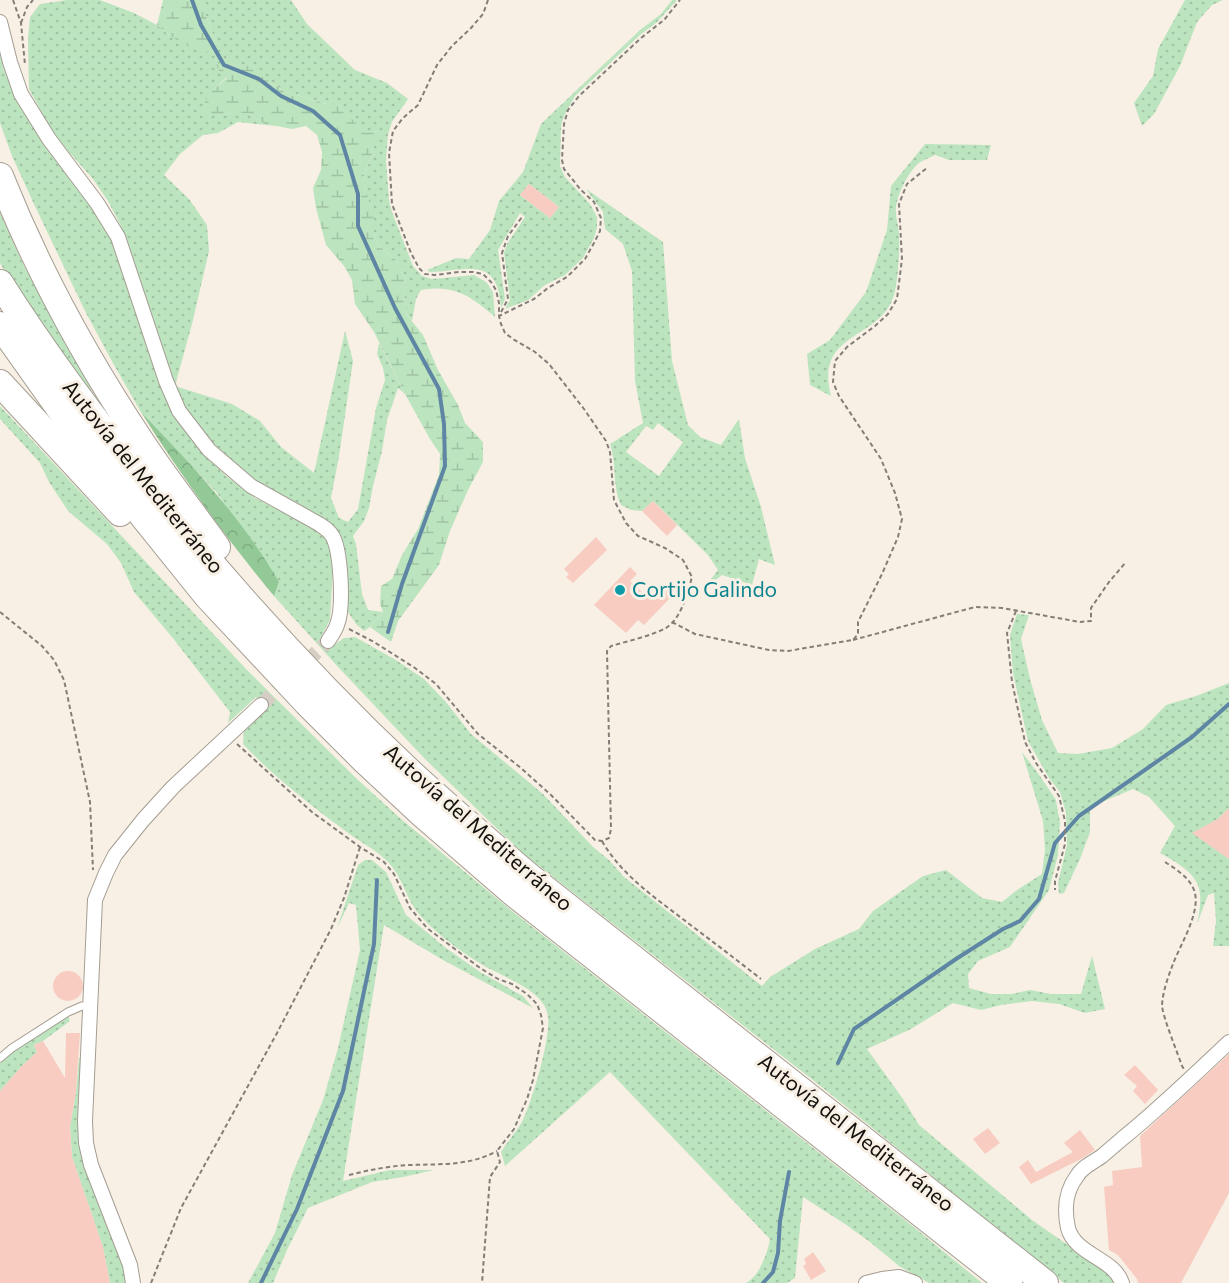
<svg xmlns="http://www.w3.org/2000/svg" width="1229" height="1283" viewBox="0 0 1229 1283" font-family="Commissioner,sans-serif">
	<style>
		.grass { fill: url(#grass-dots); fill-rule: evenodd }
		.forest { fill: url(#forest-crowns) }
		.wetland { fill: url(#wetland-marsh) }
		.lines { fill: none; stroke-linecap: round; stroke-linejoin: round }
		.stream { stroke: #5e86a4; stroke-width: 4 }
		.building { fill: #f8ccc0 }
		.street-tunnel { stroke: #d6cec5; stroke-width: 14; stroke-dasharray: 14 7; stroke-linecap: butt }
		.lane-casing { stroke: #a49d92; stroke-width: 9 }
		.street-casing { stroke: #a49d92; stroke-width: 16 }
		.highway-casing { stroke: #a49d92; stroke-width: 28 }
		.path { stroke: #837e77; stroke-width: 2; stroke-dasharray: 4.5 3; stroke-linecap: butt }
		.lane { stroke: #fff; stroke-width: 7 }
		.street { stroke: #fff; stroke-width: 14 }
		.highway { stroke: #fff; stroke-width: 26 }
		.culture-dot { fill: #0f9aa8; stroke: #f8f0e5; stroke-width: 2 }
		.labels { text-anchor: middle; stroke-width: 6; stroke-linejoin: round; paint-order: stroke }
		.street-label { font-size: 21px; fill: #13100d; stroke: #f8f0e5 }
		.culture-label { font-size: 21px; fill: #0d838f; stroke: #f8f0e5; text-anchor: start }
	</style>
	<defs>
		<pattern id="grass-dots" width="8" height="8" patternUnits="userSpaceOnUse" patternTransform="scale(1.5)"><rect width="8" height="8" fill="#bce5bf"/><path d="M2 2h.1M6 6h.1" fill="none" stroke="#a1c3a3" stroke-width="1.8" stroke-linecap="round"/></pattern>
		<pattern id="forest-crowns" width="20" height="18" patternUnits="userSpaceOnUse" patternTransform="scale(1.5)"><rect width="20" height="18" fill="#93c897"/><path d="M2 6a3 3 0 1 1 6 0M12 15a3 3 0 1 1 6 0" fill="none" stroke="#7eab81"/></pattern>
		<pattern id="wetland-marsh" width="20" height="14" patternUnits="userSpaceOnUse" patternTransform="scale(1.5)"><rect width="20" height="14" fill="#bce5bf"/><path d="M1 5h8M5 5V1M11 12h8M15 12V8" fill="none" stroke="#a1c3a3"/></pattern>
	</defs>
	<rect width="100%" height="100%" fill="#f8f0e5"/>
	<!-- grass -->
	<g class="grass">
		<path d="M67 0H100L134 13 157 25 169 35 217 45 206 16V0H291L307 24 355 70 387 83 408 99 392 122 388 134 386 160 389 200 392 212 413 266 422 276 432 279 474 275 486 282 493 292 495 317C471 296 454 284 421 290L416 299 412 321 407 315 404 303 406 279 397 261 379 246 374 234 373 220 363 179 372 154 377 131 365 134 338 104H326L287 92 271 83 227 77 213 90 218 116 232 113H249L266 125 238 122 218 133 203 135 180 154 164 175 189 199 207 225 209 251 192 324 175 386 232 404 260 421 281 447 314 473 345 331 353 361 339 456 331 498 339 518 348 522 358 509 376 408 385 380 383 368 377 354 379 343 405 394 398 388 387 420 382 451 373 486 369 508 364 521 353 536 356 544 362 594 368 610 383 612 370 627 364 631 356 624 348 612 345 593 330 524 314 513 256 481 239 469 219 450 187 411 174 386 122 228 108 201 93 179 61 143 48 124 29 89 28 38 30 17 40 4Z"/>
		<path d="M672 0H677L657 22 640 35 575 96 564 116 561 126 560 166 565 177 590 204 597 217V228L594 238 583 258 565 275 545 285 528 300 505 309 510 300 504 253 507 244 525 217 520 213 498 250 505 299 501 308C498 255 467 271 430 272L427 270 456 258 469 259 490 230 499 201 523 172 541 124 640 30 661 14ZM529 184 559 207 550 218 520 195Z"/>
		<path d="M1185 0H1223L1212 5 1197 22 1180 66 1154 114 1142 126 1134 103 1153 76 1158 49Z"/>
		<path d="M0 55 4 70 14 92 110 233 164 391 178 422 199 449 226 476 253 497 321 532 330 542 333 566 330 620 322 635 331 647 344 638 355 637 396 660 424 679 446 702 471 734 543 794 593 847 609 860 624 877 762 986 770 977 815 949 859 929 873 911 923 876 946 870 982 898 1002 902 1017 890 1042 874 1045 849 1043 821 1022 752 1040 776 1056 800 1060 823 1058 855 1049 890 1010 947 978 961 968 974 969 988 991 994H1012L1030 990 1051 994H1081L1092 956 1105 1009 1085 1013 1059 1004 1032 1001 1001 1005 981 1010 953 1003 911 1029 867 1049 903 1099 919 1125 1032 1220 1065 1243 1097 1263 1113 1279 1115 1283H1064L823 1088 520 851 425 759 339 668 274 596 279 582 217 493 141 412 114 365 85 311 33 202 12 156 0 123Z"/>
		<path d="M925 144 991 145 987 160H949L935 155C930 158 923 160 919 163 908 172 897 195 896 208 895 217 899 226 899 235 900 249 898 281 894 295 880 341 814 331 831 396L810 385 807 354 830 340 866 292 887 230 891 186Z"/>
		<path d="M586 189 663 242 672 361 688 425 700 437 721 445 739 419 745 458 761 507 775 565 759 559 752 585 722 575 701 592 718 570 708 555 653 501 642 511 631 510 621 505C612 486 617 464 610 444L643 423 635 381 632 271 623 244 605 229 603 212ZM658 423 683 442 659 476 626 452 646 426 653 430Z"/>
		<path d="M0 213 24 266 69 351 90 386 94 397 10 280 0 263Z"/>
		<path d="M0 406 247 670 358 780 401 819 517 915 910 1224 982 1283H929L899 1266 870 1242 845 1224 803 1197 795 1278 787 1283H746C759 1277 768 1252 770 1239L610 1072 505 1166 501 1152C507 1142 516 1132 522 1122 532 1102 551 1038 548 1016 544 988 498 976 478 962 457 949 430 929 415 909 405 894 401 875 388 862 375 849 358 841 344 830 309 804 273 776 243 744L244 730 267 707 256 697 228 723 230 712 172 637 134 592 121 563 107 544 68 511 49 482 40 463 0 419Z"/>
		<path d="M1017 614 1029 615 1021 639 1030 679 1042 720 1058 753 1078 754 1112 748 1143 729 1166 705 1196 696 1229 683V808L1218 819 1193 833 1229 859V946H1213L1216 921 1214 893 1208 895 1197 924C1199 915 1201 904 1200 894 1199 874 1176 862 1160 853L1175 826 1149 797 1133 789 1090 807V832L1080 859 1064 893 1059 894 1058 883 1067 845 1066 813 1060 792 1049 778 1028 741 1013 673 1010 635Z"/>
		<path d="M365 860H372L386 872 406 915 446 948 480 972 523 996 533 1008 443 960 384 925 343 1181 390 1170H434L403 1177 372 1182 308 1208 287 1250 273 1283H248L275 1233 292 1175 323 1100 338 1048 360 950 356 905 349 903 337 928 358 865Z"/>
		<path d="M68 1016 70 1021 43 1041 34 1045 37 1052 22 1066 0 1091V1063L22 1044Z"/>
		<path d="M82 1056 79 1136 83 1160 125 1266 126 1283H110L103 1247 72 1157 70 1127 76 1091 79 1058Z"/>
	</g>
	<!-- forest -->
	<path class="forest" d="M141 412C192 465 242 518 279 582L274 596C225 537 182 477 141 412Z"/>
	<!-- wetland -->
	<g class="wetland">
		<path d="M163 0H206V16L217 45 205 53C187 48 172 38 157 25Z"/>
		<path d="M231 61 248 66 271 83 287 92 326 104H338L365 133 378 131 372 154 363 179 374 220V234L379 246 397 261 406 279 404 303 407 315 423 335 438 370 458 405 465 423 483 442V462L468 490 450 531 439 565 398 621 391 642 370 627 383 612 380 604 381 586 392 579 402 555 418 529 439 475 440 454 430 439 405 394 374 332 355 304 352 280 344 266 326 245 316 208 313 188 321 170 322 152 317 135 306 126 292 129 277 126 266 125 249 113H232L218 116 205 113V101L213 90 227 78 219 71 216 64Z"/>
	</g>
	<g class="lines">
		<!-- stream -->
		<g class="stream">
			<path d="M192 0 201 25 224 65 259 79 281 96 313 111 340 135 358 194V226L395 308 439 389 444 424 445 466 402 584 388 632"/>
			<path d="M838 1063 854 1029 956 959 1003 929 1020 921 1039 899 1055 843 1079 816 1192 737 1229 704"/>
			<path d="M261 1283 297 1209 343 1091 374 944 377 880"/>
			<path d="M763 1283 773 1272 778 1253 780 1221 789 1172"/>
		</g>
	</g>
	<!-- building -->
	<g class="building">
		<path d="M529 184 559 207 550 218 520 195Z"/>
		<path d="M653 501 677 525 667 536 642 511Z"/>
		<path d="M596 537 607 550 573 583 566 577 569 574 564 569Z"/>
		<path d="M630 567 637 574 630 581 649 599 662 586 673 595 644 625 638 620 626 633 594 605Z"/>
		<path d="M1229 808V859L1192 833 1218 819Z"/>
		<circle cx="68" cy="986" r="15"/>
		<path d="M66 1033H80L76 1091 70 1127 72 1157 103 1247 110 1283H0V1091L22 1066 37 1052 34 1045 43 1041 65 1078Z"/>
		<path d="M1229 1054V1193L1181 1283H1138L1137 1279 1118 1255 1109 1250 1104 1187 1113 1185 1112 1171 1142 1167 1140 1136Z"/>
		<path d="M1135 1065 1158 1090 1145 1104 1133 1091 1137 1086 1124 1075Z"/>
		<path d="M988 1128 1000 1143 985 1154 973 1139Z"/>
		<path d="M1080 1130 1095 1150 1081 1159 1031 1184 1019 1167 1028 1160 1036 1172 1073 1152 1064 1143Z"/>
		<path d="M813 1252 826 1271 811 1280 803 1266 806 1264 804 1259Z"/>
	</g>
	<g class="lines">
		<!-- street-tunnel -->
		<path class="street-tunnel" d="M261 705 328 641"/>
		<!-- lane casing -->
		<g class="lane-casing">
			<path id="lane" d="M0 1058 12 1048 68 1012 82 1006 91 1005"/>
		</g>
		<!-- street casing -->
		<g class="street-casing">
			<g id="street">
				<path d="M0 22 10 62 21 94 49 139 97 203 118 237 166 381 179 411 209 450 251 486 319 524C325 528 330 531 333 537 341 553 344 608 337 625 335 631 331 636 328 641"/>
				<path d="M133 1283 130 1265 91 1165 86 1143 85 1121 95 900 106 873 115 855 143 820 173 787 261 705"/>
				<path d="M866 1283 882 1279 899 1277 915 1283"/>
				<path d="M1122 1283C1114 1258 1075 1255 1068 1228 1064 1209 1065 1192 1077 1176 1082 1167 1094 1162 1102 1156 1109 1150 1116 1144 1123 1138 1160 1108 1194 1075 1229 1042"/>
			</g>
		</g>
		<!-- highway casing -->
		<g class="highway-casing">
			<g id="highway">
				<path d="M0 176C37 269 86 359 142 443 165 478 192 512 217 547"/>
				<path d="M0 283C46 356 98 425 152 492 232 591 317 685 410 772 449 808 489 842 530 877L1045 1283"/>
				<path d="M0 325 83 442 207 596 307 703 365 761 423 815 512 892 1009 1283"/>
				<path d="M0 383 120 513"/>
			</g>
		</g>
		<!-- path -->
		<g class="path">
			<path d="M13 0 21 23 25 65"/>
			<path d="M488 0 483 14 471 28 452 46 437 65 418 105 403 118 393 131 389 153 392 204 411 253 419 268 425 274 435 275 459 272H473L483 274 491 282 496 290 499 303V316L534 299 548 288 567 277 585 259 594 243 600 231 601 218 594 202 581 190 564 169 562 160 564 124 568 110 579 96 641 38 664 20 680 0"/>
			<path d="M21 23 27 7 33 0"/>
			<path d="M1016 611 1007 633 1012 682 1025 742 1036 763 1059 796 1065 821V844L1055 881V890"/>
			<path d="M0 612 42 646 54 660 64 680 90 802 93 870"/>
			<path d="M672 622 695 634 769 650 788 651 853 640 858 634V622L882 574 898 537 902 519 895 493 881 459 839 396 833 382 835 361 847 347 875 326 888 314 897 299 902 259 899 204 907 184 928 167"/>
			<path d="M349 629 374 642 415 668 436 684 478 734 521 768 551 795 595 840 602 841 609 838 611 829 607 651 611 646C628 641 651 636 666 628 681 619 688 592 692 577L683 560 665 548 638 536 626 523 614 500 610 452 606 441 584 409 549 364 535 352 513 339 505 333 501 324 499 316 508 299 502 253 508 236 522 217"/>
			<path d="M853 640 975 607 1002 608 1080 622 1091 621V608L1109 582 1126 562"/>
			<path d="M237 744 312 812 360 847 384 862 394 874 410 908 427 928 480 968 498 979 512 984 527 994 537 1004 541 1015 543 1028 533 1080 527 1099 514 1129 497 1151 500 1162 490 1177 482 1283"/>
			<path d="M602 841C622 876 657 899 688 923 713 942 737 960 761 979"/>
			<path d="M1165 862C1177 870 1189 877 1194 890 1202 911 1180 945 1173 964 1168 977 1163 991 1162 1005 1162 1015 1178 1054 1182 1066L1184 1069"/>
			<path d="M349 1175C369 1170 389 1166 409 1165 440 1164 470 1166 497 1151"/>
			<path d="M151 1283 181 1208 277 1033 331 929 344 898 360 847"/>
		</g>
		<!-- lane -->
		<use href="#lane" class="lane"/>
		<!-- street -->
		<use href="#street" class="street"/>
		<!-- highway -->
		<use href="#highway" class="highway"/>
	</g>
	<!-- markers -->
	<circle class="culture-dot" cx="620" cy="590" r="6"/>
	<g class="labels">
		<!-- street labels -->
		<g class="street-label">
			<text transform="translate(143 477) rotate(51)" y="7">Autovía del Mediterráneo</text>
			<text transform="translate(478 828) rotate(41)" y="7">Autovía del Mediterráneo</text>
			<text transform="translate(856 1133) rotate(38)" y="7">Autovía del Mediterráneo</text>
		</g>
		<!-- culture labels -->
		<g class="culture-label">
			<text x="632" y="597">Cortijo Galindo</text>
		</g>
	</g>
</svg>
